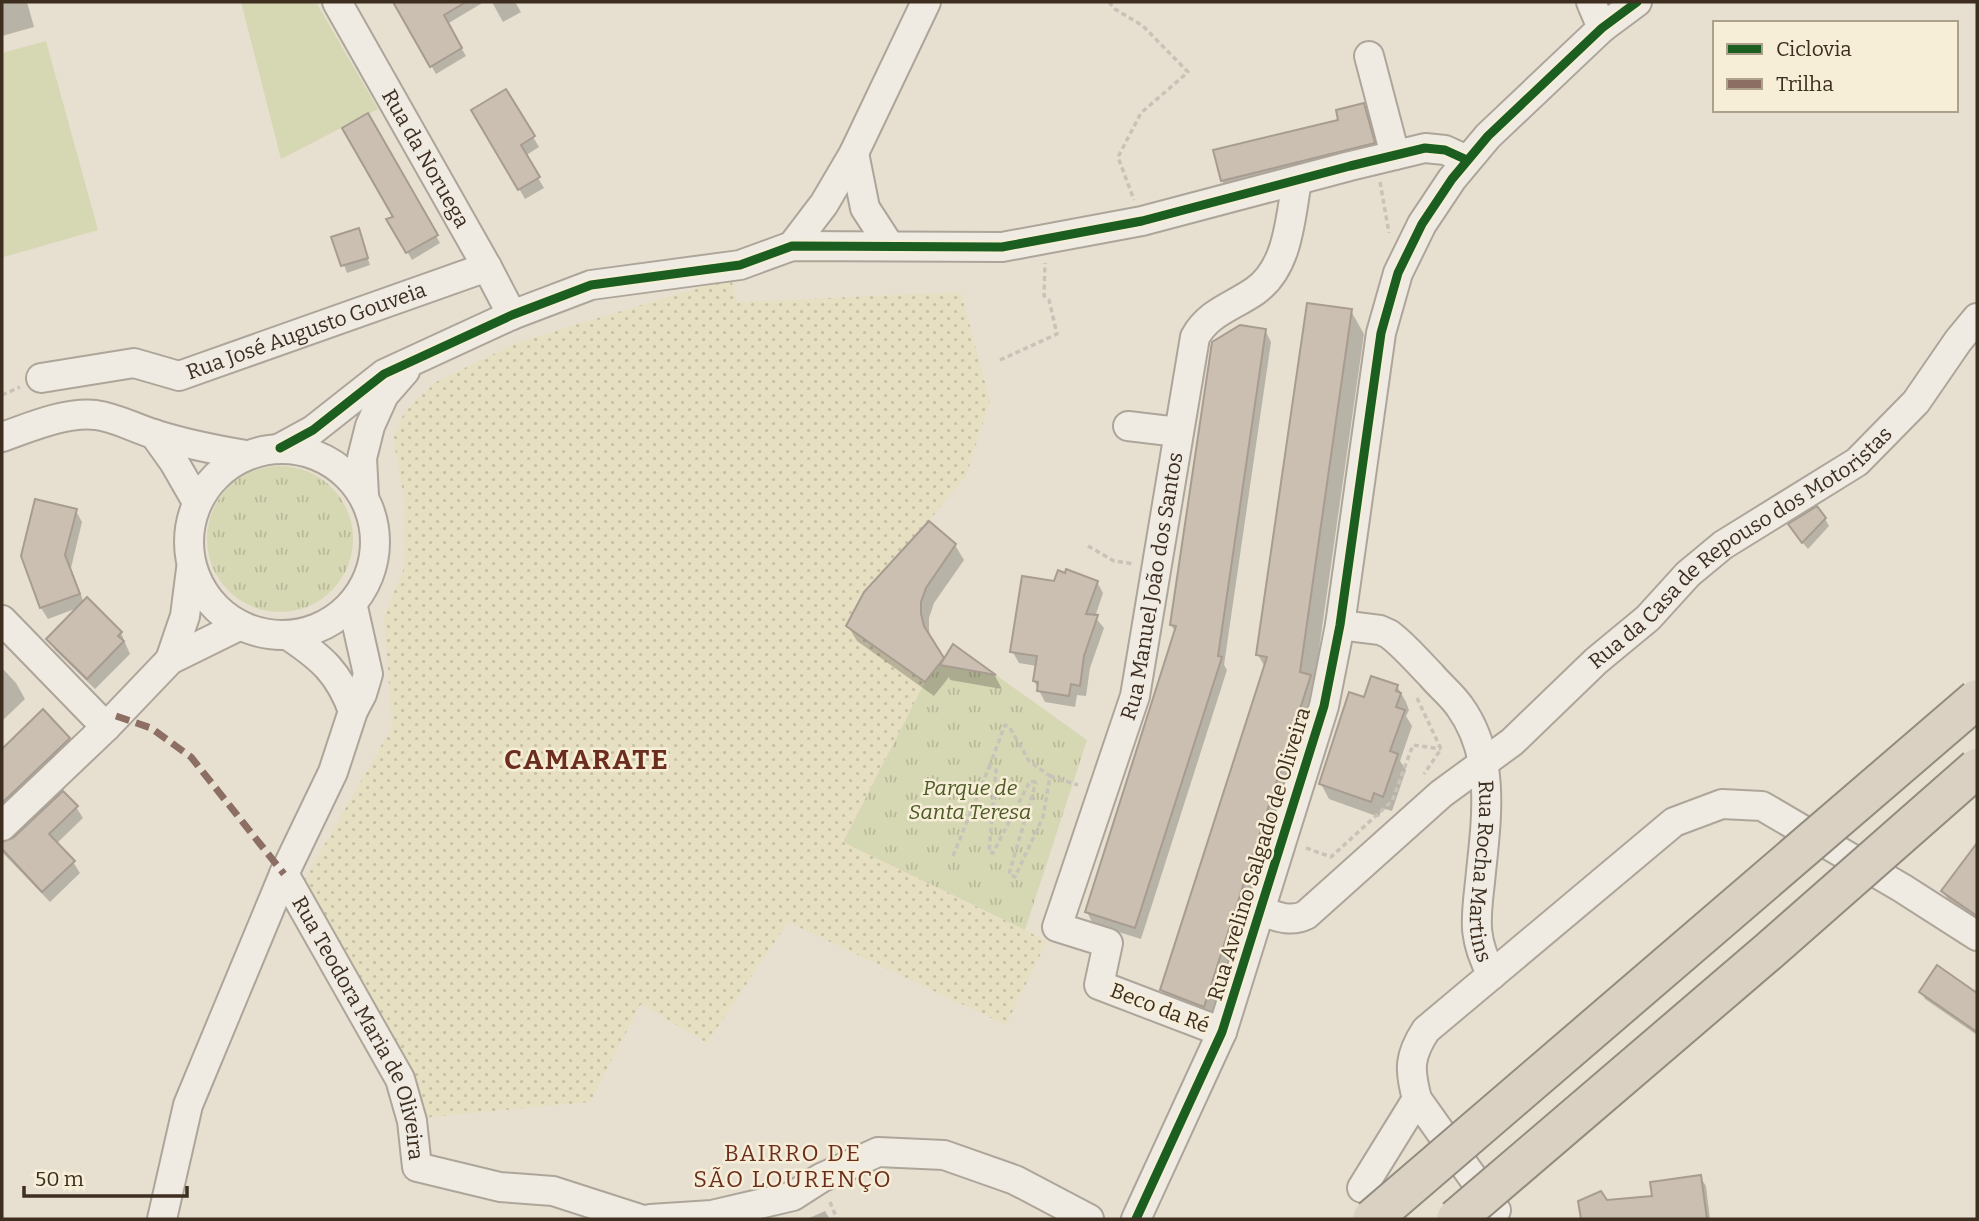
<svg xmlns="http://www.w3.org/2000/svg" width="1979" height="1221" viewBox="0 0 1979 1221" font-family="Bitter,serif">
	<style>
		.farmland { fill: url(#farmland-dots) }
		.grass { fill: url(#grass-tufts) }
		.garden { fill: #d6d7b3 }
		.shadow { fill: #0003 }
		.building { fill: #cbbfb2; stroke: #a89c90; stroke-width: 2 }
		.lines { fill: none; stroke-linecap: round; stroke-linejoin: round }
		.minor-casing { stroke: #ada599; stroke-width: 32 }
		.path { stroke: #c8c2b9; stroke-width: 3.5; stroke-dasharray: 5 3.5; stroke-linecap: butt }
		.minor { stroke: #efebe3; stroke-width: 28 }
		.highway-bridge-casing { stroke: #928b80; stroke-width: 42; stroke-linecap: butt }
		.highway-bridge { stroke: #dad1c2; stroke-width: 38 }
		.quiet { stroke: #8d6e63; stroke-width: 7; stroke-dasharray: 14 7; stroke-linecap: butt }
		.cycleway-casing { stroke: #f7eed8; stroke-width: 13 }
		.cycleway { stroke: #1b5e20; stroke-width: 9 }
		.labels { text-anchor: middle; stroke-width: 5; stroke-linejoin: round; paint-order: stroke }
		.street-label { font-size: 21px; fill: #3d2e20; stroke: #f7eed8 }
		.park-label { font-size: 21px; font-style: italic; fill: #4d5a26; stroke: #f7eed8 }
		.neighbourhood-label { font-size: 23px; letter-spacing: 2px; fill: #6b2e1e; stroke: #f7eed8 }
		.district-label { font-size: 28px; font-weight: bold; letter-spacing: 2px; fill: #6b2e1e; stroke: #f7eed8 }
	</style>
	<defs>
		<pattern id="farmland-dots" width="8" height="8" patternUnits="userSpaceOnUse" patternTransform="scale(1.75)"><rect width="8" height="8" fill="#e6dfc2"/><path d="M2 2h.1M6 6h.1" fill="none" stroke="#c6c0a6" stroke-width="1.8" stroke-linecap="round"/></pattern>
		<pattern id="grass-tufts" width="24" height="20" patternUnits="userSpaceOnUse" patternTransform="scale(1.75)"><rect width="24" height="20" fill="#d6d7b3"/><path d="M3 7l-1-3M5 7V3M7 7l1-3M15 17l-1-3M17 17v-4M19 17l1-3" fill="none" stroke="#b9b99a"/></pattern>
	</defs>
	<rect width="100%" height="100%" fill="#e7e0d1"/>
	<!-- farmland -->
	<path class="farmland" d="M731 278 737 302 961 292 990 401 966 476 929 521 864 592 846 625 925 682 843 841 1047 941 1006 1025 788 922 707 1043 641 1004 590 1102 422 1118 299 889 392 727 384 616 404 568V499L393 437 405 411 436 382 518 342Z"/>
	<!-- grass -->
	<g class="grass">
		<circle cx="280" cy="539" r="73"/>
		<path d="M939 665 996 675 1087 740 1025 930 843 842 925 682Z"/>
	</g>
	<!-- garden -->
	<g class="garden">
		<path d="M241 2H316L378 109 281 159Z"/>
		<path d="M46 41 98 230 4 257 2 248V53Z"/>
	</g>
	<!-- shadow -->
	<g class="shadow">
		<path d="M2 2H27L34 27 2 36Z"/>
		<path d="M395 2H484L447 24 466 56 436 74Z"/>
		<path d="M492 2H515L521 12 503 22Z"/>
		<path d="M506 91 539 147 525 156 544 188 525 199 474 110Z"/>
		<path d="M1363 105 1368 112 1377 150 1227 188 1222 181 1215 151 1340 121Z"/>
		<path d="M368 115 440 243 412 260 389 220 395 218Z"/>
		<path d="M358 230 370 265 347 273 334 238Z"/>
		<path d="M1351 311 1364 334 1314 684 1323 699 1217 1029 1175 1013 1162 990 1265 667 1258 655Z"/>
		<path d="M1265 330 1271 342 1224 665 1227 670 1141 939 1093 924 1087 912 1176 633 1171 625Z"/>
		<path d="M76 511 82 522 71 568 84 603 121 633 130 654 95 689 55 650 48 639 80 607 48 619 41 608 23 556Z"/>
		<path d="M1825 519 1829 526 1808 549 1794 532Z"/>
		<path d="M955 545 964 560 934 603 929 618V631L932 642 944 661 953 647 995 676 1002 689 950 680 949 677 934 696 857 641 848 626Z"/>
		<path d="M1097 582 1103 593 1095 617 1104 628 1090 668 1086 696 1077 695 1075 707 1045 702 1034 681 1037 666 1019 663 1012 651 1055 583Z"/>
		<path d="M2 668 16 683 25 699 2 721Z"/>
		<path d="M1397 686 1406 702 1409 710 1406 716 1412 726 1400 761 1406 770 1392 811 1382 808 1379 817 1329 799 1321 784 1365 699Z"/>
		<path d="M43 711 69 739 77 754 2 827V752Z"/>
		<path d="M76 807 83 818 56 844 73 862 80 873 50 902 2 852V844H6Z"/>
		<path d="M1968 858 1977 864V919L1948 899 1943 892Z"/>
		<path d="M1938 968 1977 995V1035L1925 999 1921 992Z"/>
		<path d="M1700 1177 1706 1186 1710 1219H1583L1580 1202 1654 1197Z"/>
		<path d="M825 1211 830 1219H807Z"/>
	</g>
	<!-- building -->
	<g class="building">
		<path d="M393 2H466L444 15 462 48 430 67Z"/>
		<path d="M506 89 535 136 521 145 540 177 518 190 471 110Z"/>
		<path d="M1364 103 1375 143 1221 181 1213 150 1338 120 1336 110Z"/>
		<path d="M368 113 438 235 406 253 386 219 393 217 342 128Z"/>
		<path d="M359 228 368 258 341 266 331 237Z"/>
		<path d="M1307 303 1352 309 1300 672 1311 675 1204 1007 1160 990 1267 657 1256 655Z"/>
		<path d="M1240 325 1266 329 1218 656 1222 657 1135 928 1085 912 1176 626 1170 625 1212 342Z"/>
		<path d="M35 499 77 509 65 555 80 594 40 608 21 556Z"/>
		<path d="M1817 506 1826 518 1802 543 1788 524Z"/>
		<path d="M929 521 956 544 926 588 921 602V614L924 626 944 658 925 682 846 626 864 592Z"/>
		<path d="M1066 569 1098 581 1086 614 1098 615 1084 656 1080 686 1071 684 1069 696 1037 691 1038 682 1033 681 1037 656 1010 652 1022 576 1054 581 1058 570 1065 573Z"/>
		<path d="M87 597 122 632 118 636 124 641 87 679 46 639Z"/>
		<path d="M953 644 996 675 940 665Z"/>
		<path d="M1371 676 1398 685 1396 691 1401 693 1396 707 1405 710 1390 751 1398 754 1383 797 1374 793 1371 802 1319 784 1349 692 1364 697Z"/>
		<path d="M43 709 70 738 2 803V749Z"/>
		<path d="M63 791 78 806 49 834 75 861 42 892 2 849V842L13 838Z"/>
		<path d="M1977 843V916L1941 891Z"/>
		<path d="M1937 965 1977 993V1032L1919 992Z"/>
		<path d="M1701 1175 1707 1219H1581L1578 1201 1601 1191 1607 1200 1652 1196 1650 1182Z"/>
	</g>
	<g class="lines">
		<!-- minor casing -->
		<g class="minor-casing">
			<g id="minor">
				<path id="s1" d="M337 2 487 267 512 315"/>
				<path d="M1591 2 1602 28"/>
				<path d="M1369 56 1395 155"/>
				<path d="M854 153 865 208 889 245"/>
				<path d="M792 246 824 204 854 153 926 2"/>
				<path id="s2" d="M41 378 134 363 179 376 487 267"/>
				<path d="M1128 426 1178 432"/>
				<path d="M154 434 174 462 197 502"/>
				<path d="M2 437C31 427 64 412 96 415 118 418 136 429 157 435 186 444 216 450 246 455"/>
				<path d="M280 448 313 430 384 374 512 315 591 285 740 265 792 246 1002 247 1142 221 1350 166 1425 148 1445 150 1467 160"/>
				<circle cx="282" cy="542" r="93"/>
				<path d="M364 496 362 458 370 426 384 395 405 371"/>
				<path d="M2 620 106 727"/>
				<path id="s3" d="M1340 625 1380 630 1389 634C1405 646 1417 661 1431 675 1440 686 1452 695 1460 707 1495 756 1487 815 1481 872 1477 915 1470 934 1492 975"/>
				<path d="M289 636C322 658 339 673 353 711"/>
				<path d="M170 660 185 616 191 569"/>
				<path d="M2 826 106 727 170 660 239 626"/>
				<path id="s4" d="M284 874 400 1079 412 1121 417 1167 500 1187 553 1191 640 1219"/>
				<path id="s5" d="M1260 911C1276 916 1290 923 1306 915L1441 794 1512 742 1596 661 1648 618 1688 574 1723 545 1857 462 1916 402 1958 341 1977 318"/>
				<path id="s6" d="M1222 1032 1099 985 1108 943 1057 927 1135 696 1195 337C1209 312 1232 307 1255 291 1289 267 1290 218 1297 181"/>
				<path d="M1362 1188 1417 1099"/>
				<path d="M1496 1210 1417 1099C1409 1069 1409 1056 1426 1030L1674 822 1722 804 1762 806 1902 888 1977 936"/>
				<path d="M162 1219 188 1105 284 874 333 772 353 711 362 694 368 674 353 607"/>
				<path d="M650 1219 712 1215 793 1196 821 1178 878 1152 944 1155 1015 1180 1089 1219"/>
				<path d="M1136 1219 1222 1032 1324 706 1340 625 1381 333 1398 273 1422 224 1452 179 1488 136 1602 28 1637 2"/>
			</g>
		</g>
		<!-- path -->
		<g class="path">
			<path d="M1109 2 1115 9 1143 26 1188 72 1141 113 1118 157 1134 200"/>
			<path d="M1380 182 1389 233"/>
			<path d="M1000 360 1057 334 1049 300 1044 296 1045 263"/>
			<path d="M2 395 20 387"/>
			<path d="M1088 546 1114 561 1134 564"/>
			<path d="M1417 698 1441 749 1424 774"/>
			<path d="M989 767 1005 725 1010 728 1029 761 1050 776 1043 817 1015 877 1009 874 1036 782"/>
			<path d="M1050 776 1078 785"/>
			<path d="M1306 848 1331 857 1392 801 1413 745 1441 749"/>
			<path d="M953 856 989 767 996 770 989 852 993 853 1030 781 1036 782"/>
			<path d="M830 1202 837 1219"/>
		</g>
		<!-- minor -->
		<use href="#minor" class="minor"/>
		<!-- highway-bridge casing -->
		<g class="highway-bridge-casing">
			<g id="highway-bridge">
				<path d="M1372 1219 1977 699"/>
				<path d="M1456 1219 1769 951 1977 768"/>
			</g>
		</g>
		<!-- highway-bridge -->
		<use href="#highway-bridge" class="highway-bridge"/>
		<!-- quiet -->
		<path class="quiet" d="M116 716 151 728 191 757 284 874"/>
		<!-- cycleway casing -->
		<g class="cycleway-casing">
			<g id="cycleway">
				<path d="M280 448 313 430 384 374 512 315 591 285 740 265 792 246 1002 247 1142 221 1350 166 1425 148 1445 150 1467 160"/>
				<path d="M1136 1219 1222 1032 1324 706 1340 625 1381 333 1398 273 1422 224 1452 179 1488 136 1602 28 1637 2"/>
			</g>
		</g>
		<!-- cycleway -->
		<use href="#cycleway" class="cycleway"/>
	</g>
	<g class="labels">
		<!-- street labels -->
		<g class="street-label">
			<text dy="7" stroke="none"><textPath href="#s1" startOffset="180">Rua da Noruega</textPath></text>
			<text dy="7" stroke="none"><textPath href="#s2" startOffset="276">Rua José Augusto Gouveia</textPath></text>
			<text dy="7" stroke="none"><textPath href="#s5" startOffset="618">Rua da Casa de Repouso dos Motoristas</textPath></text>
			<text dy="7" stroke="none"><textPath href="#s6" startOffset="583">Rua Manuel João dos Santos</textPath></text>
			<text transform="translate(1259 854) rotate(-73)" y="7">Rua Avelino Salgado de Oliveira</text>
			<text dy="7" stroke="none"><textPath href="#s3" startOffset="322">Rua Rocha Martins</textPath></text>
			<text transform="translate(1160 1008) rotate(21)" y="7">Beco da Ré</text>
			<text dy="7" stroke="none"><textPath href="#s4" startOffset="173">Rua Teodora Maria de Oliveira</textPath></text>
		</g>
		<!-- park labels -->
		<g class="park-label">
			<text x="970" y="795">Parque de<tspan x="970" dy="24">Santa Teresa</tspan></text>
		</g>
		<!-- neighbourhood labels -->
		<g class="neighbourhood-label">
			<text x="793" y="1161">BAIRRO DE<tspan x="793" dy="26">SÃO LOURENÇO</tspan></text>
		</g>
		<!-- district labels -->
		<g class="district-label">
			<text x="587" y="769">CAMARATE</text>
		</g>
	</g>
	<!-- border -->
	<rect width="1979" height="1221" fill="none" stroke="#3d2e20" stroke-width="7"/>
	<!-- legend -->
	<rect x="1713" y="21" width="245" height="91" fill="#f7eed8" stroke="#ada18e" stroke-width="2"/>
	<rect x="1727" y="44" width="35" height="10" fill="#1b5e20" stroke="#ada18e" stroke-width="2"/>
	<text x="1776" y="56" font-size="21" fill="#3d2e20">Ciclovia</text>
	<rect x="1727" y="79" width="35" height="10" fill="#8d6e63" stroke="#ada18e" stroke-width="2"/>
	<text x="1776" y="91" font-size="21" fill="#3d2e20">Trilha</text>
	<!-- scale -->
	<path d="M24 1186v10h163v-10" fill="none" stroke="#3d2e20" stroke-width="3.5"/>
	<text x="35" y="1186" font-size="21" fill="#3d2e20" stroke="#f7eed8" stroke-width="5" paint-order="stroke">50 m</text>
</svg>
